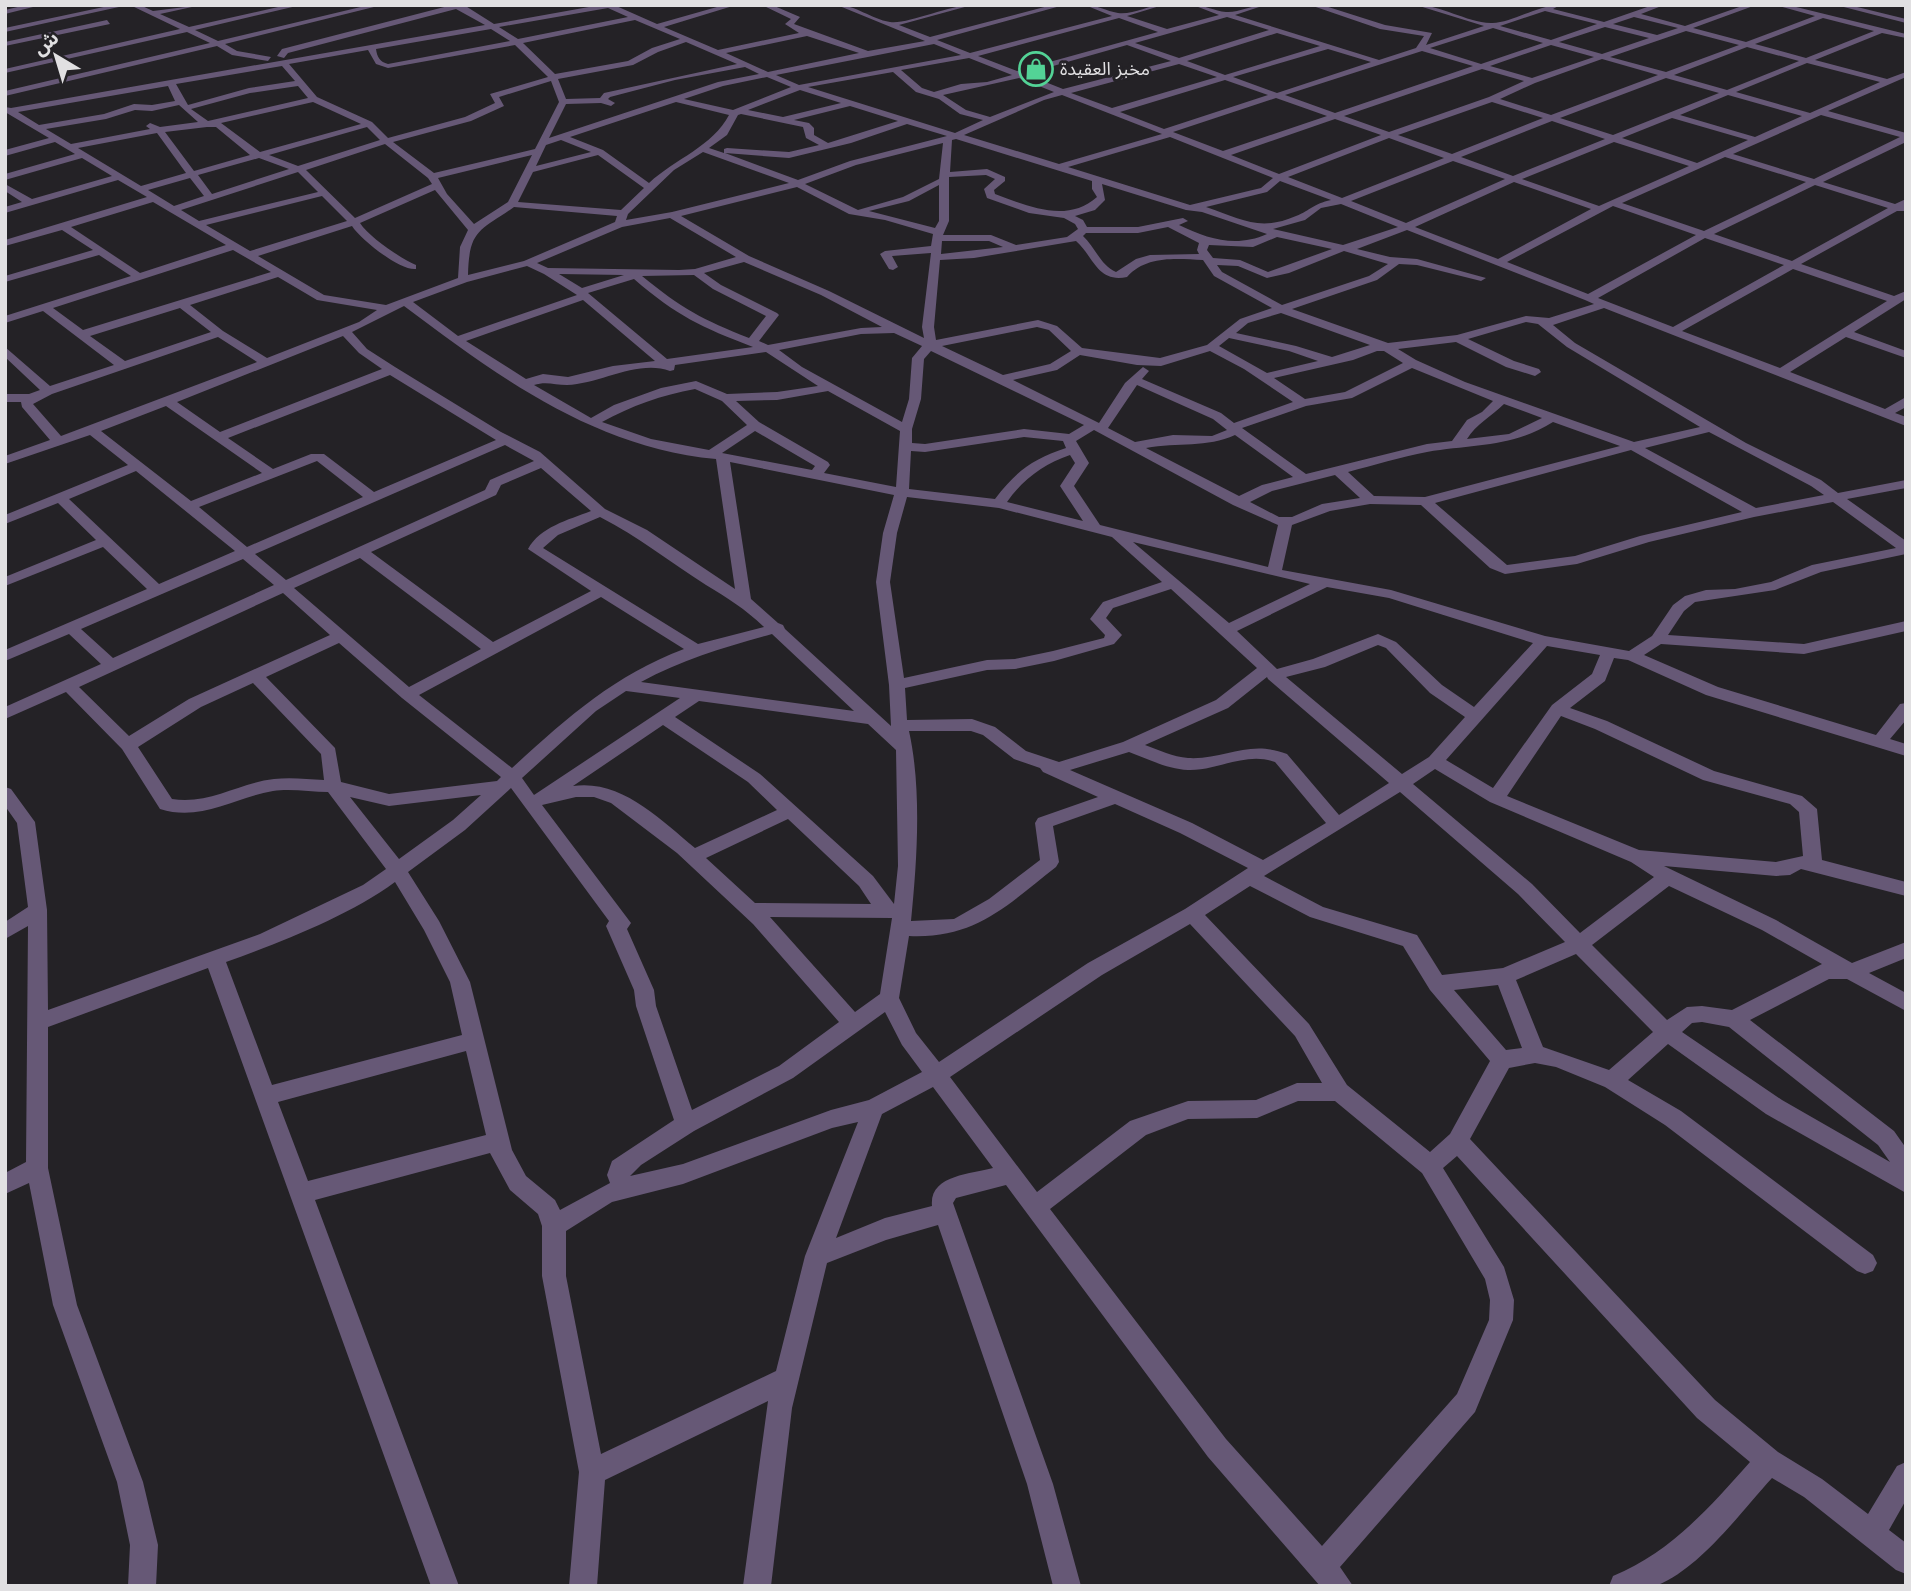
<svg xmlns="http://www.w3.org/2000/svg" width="1911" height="1591" viewBox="0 0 1911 1591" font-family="Arial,'Noto Sans Arabic',sans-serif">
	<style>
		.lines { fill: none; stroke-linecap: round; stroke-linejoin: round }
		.minor { fill: #665876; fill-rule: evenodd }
		.labels { text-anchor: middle; stroke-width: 6; stroke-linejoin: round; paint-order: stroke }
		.far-poi-label { font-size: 18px; fill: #e1e0e2; stroke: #242226; text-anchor: start }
	</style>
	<rect width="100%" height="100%" fill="#242226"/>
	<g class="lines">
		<!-- minor -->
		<g class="minor">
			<path d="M26 5H41L5 14V10Z"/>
			<path d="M113 5H128L5 32V28Z"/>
			<path d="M130 5H140L153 11 201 5 160 14 189 27 287 5H301L195 30 218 41 369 5H382L225 44 237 51 271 57 268 61 232 55 217 46 5 96V91L210 43 187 32 5 73V69L180 29Z"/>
			<path d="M452 5H464L494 24 600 5H614L657 24 724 5H736L664 27 718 50 799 33 785 24 791 19 762 5H772L800 17 794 24 868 51 925 41 837 5C856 5 871 19 890 22 906 25 949 5 972 5L899 25 930 37 1052 5H1064L937 40 970 53 1112 16 1085 5C1097 5 1106 11 1118 13 1132 15 1149 5 1163 5L1127 16 1167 29 1219 15 1193 5C1205 5 1214 11 1226 12 1238 13 1252 5 1265 5L1235 15 1379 60 1416 48 1424 36 1380 29 1310 5H1322L1385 25 1432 33 1426 45 1484 26 1416 5C1442 5 1465 22 1491 23 1510 24 1537 5 1560 5L1553 9 1604 22 1653 5H1664L1641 14 1685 26 1745 5H1756L1693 28 1746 42 1815 16 1775 5H1788L1906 34V38L1882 33 1815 60 1887 79 1906 72V77L1828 111 1906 133V142L1823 182 1895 204 1906 199V211H1897L1801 264 1894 296 1906 291V299L1854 332 1906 351V358L1846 337 1790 372 1885 409 1906 397V407L1895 413 1906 417V426L1604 308 1553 325 1575 343 1746 443 1821 480 1838 493 1906 480V488L1847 499 1906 541V554L1821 572 1775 590 1695 602 1684 611 1668 635 1804 644 1906 621V631L1804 654 1661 644 1644 655 1718 687 1876 735 1900 704 1906 703V720L1890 739 1906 744V756L1706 695 1628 660 1614 658 1605 681 1570 708 1607 721 1714 771 1802 796 1817 809 1822 860 1906 882V896L1801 869 1790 875 1776 876 1664 866 1776 920 1852 963 1906 942V958L1869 973 1906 993V1011L1847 979H1829L1750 1020 1894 1131 1906 1148V1193L1766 1114 1668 1044 1628 1080 1681 1111 1873 1255 1877 1263 1873 1271 1865 1274 1857 1271 1665 1125 1605 1087 1556 1067 1535 1063 1509 1068 1470 1139 1715 1400 1778 1452 1822 1479 1868 1514 1897 1466 1906 1462V1500L1889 1530 1906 1543V1574L1896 1570 1804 1497 1772 1478C1741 1512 1701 1567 1658 1585 1645 1590 1623 1586 1609 1586L1613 1576C1671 1552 1709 1508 1750 1462L1697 1418 1457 1156 1443 1168 1504 1267 1514 1300 1513 1320 1475 1412 1340 1567 1353 1586H1320L1208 1457 1006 1185 956 1198 953 1203 1053 1484 1081 1586H1053L1027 1484 938 1225 886 1240 827 1263 792 1408 771 1586H743L768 1401 605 1480 597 1586H569L579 1472 542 1276V1226L538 1214 510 1190 490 1153 315 1200 459 1586H431L208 968 48 1027V1168L77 1305 143 1482 158 1545 156 1586H128L130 1545 117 1482 53 1305 29 1183 5 1194V1173L26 1162 28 926 5 939V922L28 907 17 823 5 806V787L11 789 35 822 47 910 48 1010 260 934 363 885 386 869 328 792C311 792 290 788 273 791 233 798 201 822 160 809L122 749 66 692 5 719V707L101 664 69 634 5 661V650L147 589 103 547 5 586V577L96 540 58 503 5 524V515L128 465 90 435 5 464V456L50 440 22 407 21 402H5V394H29L40 390 5 357V347L50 386 114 365 43 311 5 323V316L131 276 99 255 5 282V276L93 250 62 230 5 246V240L147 197 118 180 5 213V207L22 202 5 191V184L32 199 112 176 82 158 5 180V174L75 154 55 142 5 156V150L49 138 5 112V107L11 108 485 25 456 9 288 53 284 58 277 56 282 49ZM608 8 628 17 518 39 499 27ZM1545 11 1597 24 1551 40 1500 26ZM1227 17 1269 30 1179 58 1135 43ZM1634 17 1678 28 1657 35 1613 24ZM1119 18 1158 32 1017 71 978 56ZM1823 18 1874 31 1806 58 1755 44ZM635 20 680 39 652 48 628 61 555 74 523 43ZM1605 27 1649 38 1602 54 1559 42ZM1493 28 1543 43 1481 64 1430 48ZM491 29 510 41 388 64C380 62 377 57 376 49ZM1686 31 1739 45 1666 72 1610 57ZM1277 33 1320 46 1225 75 1187 61ZM807 36 859 53 768 72 726 53ZM686 42 737 64 604 93 600 98 566 99 558 79 633 65 658 52ZM934 44 961 55 799 85 776 75ZM515 45 548 77 490 94 495 103 465 117 388 138 372 122 317 97 289 64 368 50 376 64 388 68ZM1127 45 1171 61 1063 89 1025 74ZM1551 45 1594 57 1532 78 1490 66ZM1747 47 1799 61 1727 90 1674 75ZM1328 49 1371 62 1277 93 1233 77ZM1422 51 1473 66 1335 113 1285 95ZM969 58 1012 75 987 82 961 84 934 92 922 88 901 70ZM1602 59 1658 75 1551 115 1500 99 1535 83ZM1807 63 1880 82 1810 113 1736 92ZM1179 64 1217 77 1112 108 1071 93ZM282 66 295 81 249 88 188 105 176 84ZM745 67 759 74 718 82 549 138 566 104 601 103 611 106 615 103 608 99 610 97 675 80ZM1482 69 1524 81 1489 97 1389 132 1344 116ZM893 72 916 92 939 99 960 114 983 120 955 133 808 87ZM767 77 791 87 733 110 684 99 723 86ZM1019 78 1054 92 990 117 966 110 943 95ZM1666 78 1719 93 1613 135 1560 118ZM1225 80 1268 95 1164 129 1120 112ZM551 81 559 102 535 149 434 173 393 142 471 121 504 106 499 97ZM168 86 175 101 152 105 134 104 104 114 39 125 18 112ZM298 86 308 98 208 121 191 109 250 93ZM800 90 841 103 783 117 748 110ZM1062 95 1162 134 1059 164 964 135 1044 100ZM1728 95 1802 116 1755 137 1680 115ZM1276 98 1327 116 1223 151 1173 132ZM313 102 361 124 260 152 221 123ZM676 102 729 115C713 146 675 159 649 183L603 150 570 137ZM1492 102 1543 118 1452 154 1398 135ZM179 105 198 122 160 127 150 123 146 126 150 129 71 144 46 129 106 119 135 110 152 111ZM850 106 898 121 828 143 814 135V128L809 123 794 120ZM741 114 803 127 806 138 819 145 789 152 727 148 724 149V153L709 148 727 135 738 115ZM1821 115 1900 137 1814 179 1733 154ZM1672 118 1748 140 1697 163 1622 138ZM1335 119 1381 135 1279 174 1231 155ZM1552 121 1605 139 1513 176 1461 157ZM907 124 947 136 850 161 798 180 725 153 789 158 851 143ZM207 127H216L250 155 194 171 165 132ZM367 127 380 140 298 166 269 155ZM157 133 186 173 141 186 78 148ZM1170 137 1273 178 1261 188 1190 205 1068 167ZM1389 138 1444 158 1342 198 1288 177ZM956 139 1092 181V189L1097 197C1067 224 1027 206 995 194L994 190 1005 181V177L987 169 950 172 952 140ZM561 140 591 152 536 166 546 145ZM1614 142 1689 166 1599 206 1522 179ZM943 143 939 179 903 197 858 210 805 184 856 165ZM385 144 428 178 432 184 355 218 306 170ZM703 152 789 183 672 212 626 220 628 214 674 170ZM532 155 508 202 474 224 447 194 438 178ZM598 155 644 188 621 210 518 202 533 172ZM1725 157 1806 182 1704 231 1622 203ZM259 158 289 169 212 194 198 175ZM1453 161 1505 179 1406 223 1351 201ZM298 172 318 192 199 221 181 210ZM986 175 995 179 984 189 987 198 1029 213 1064 218 1075 224 1078 229 1067 237 1016 245 991 235H943L949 221V177ZM190 178 204 196 174 206 148 190ZM1280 181 1331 200C1313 204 1311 210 1296 216 1259 232 1242 219 1206 207L1267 192ZM1514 182 1591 209 1498 259 1415 227ZM1102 184 1186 210 1202 212 1267 234C1236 248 1208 239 1179 225L1188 221 1183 218 1138 227H1087L1083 220 1075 216 1095 210 1105 200ZM939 185V221L935 228 869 211 909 201ZM1815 185 1888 208 1792 261 1714 234ZM797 187 849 214 885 220 933 234 931 246 885 251 880 254 889 269 893 270 898 267 892 256 931 253 922 327 924 338 829 291 749 256 681 216ZM435 190 468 230 460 247 458 278 386 305 324 295 258 256 352 226C360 239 400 271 416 269V265C400 258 369 237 360 223ZM322 196 347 221 250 251 206 225ZM153 202 226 245 140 273 71 227ZM1341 204 1398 227 1343 245 1273 229 1305 220 1321 208ZM1613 206 1696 235 1588 294 1507 262ZM514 207 617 216 615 222 524 261 468 275C469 229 480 231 514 207ZM670 218 736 257 695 269 679 270 548 268 537 263 622 227ZM1168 227 1199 243 1197 250 1199 254 1150 255 1136 259 1116 272C1101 266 1095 247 1083 236L1086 233H1138ZM1407 230 1585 300 1594 304 1549 318 1526 316 1457 335 1388 343 1292 309 1377 280 1399 264 1417 265 1481 281 1486 278 1417 259 1390 257 1357 249ZM1277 237 1332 249 1268 272 1240 260 1213 258 1207 250 1209 245 1253 247ZM1705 238 1784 265 1673 327 1598 298ZM942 241H989L1003 247 941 254ZM1076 241C1094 257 1097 283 1127 277 1147 255 1176 259 1203 260L1214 276 1272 308 1240 319 1207 345 1160 358 1082 348 1057 326 1038 320 936 340 934 327 940 260 974 258ZM233 250 271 272 83 330 53 308ZM1344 251 1388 264 1369 276 1282 305 1222 272 1217 265 1238 266 1267 278 1289 273ZM744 262 821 295 882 327 861 328 768 345 759 341 779 315 777 313 721 285 704 273ZM527 266 544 274 577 295 458 336 413 302 467 282ZM1793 269 1887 301 1780 368 1682 331ZM559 274 624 275 582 288ZM694 275 713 289 766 316 749 338C703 320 681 308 642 276ZM278 277 317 300 377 310 359 322 267 358 223 331 190 305ZM634 279C677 316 701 327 753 347L667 359 588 293ZM583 300 655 361 613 366 568 377 543 374 526 379 466 341ZM404 306C499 377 593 447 716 459L735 589 647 530 605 509 540 452 501 432 395 367 367 349 352 332ZM180 308 211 332 125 361 90 336ZM1281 313 1370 345 1332 357 1296 346 1236 333 1248 323ZM1526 322 1538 324 1567 347 1700 427 1634 442 1465 382 1416 360 1398 349 1456 342 1506 367 1535 376 1541 372 1539 369 1514 361 1468 339ZM1037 327 1049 330 1071 351 1050 364 1003 375 942 346ZM894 333 922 346 912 358 909 399 902 422 802 367 779 350 861 334ZM343 336 359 353 382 369 220 432 177 402ZM218 337 257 362 61 436 33 404 52 394ZM1229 338 1289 351 1318 361 1267 373 1219 346ZM931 351 1084 425 1069 434 1024 429 925 444 912 443V429L921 399 924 359ZM1210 351 1244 369 1293 402 1234 423 1221 413 1142 379 1149 371 1143 367 1125 383 1099 423 1013 380 1057 370 1080 355 1137 365 1161 366ZM1377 351H1384L1403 363 1345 392 1305 399 1274 378 1353 360ZM766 352 818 386 777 392 727 394 696 381 661 388 614 405 591 418 534 385C546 381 555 385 567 385 600 384 638 359 670 371L674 370 675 365ZM1412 368 1493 401 1482 412 1467 420 1452 441 1427 444 1306 474 1242 428 1306 406 1352 398ZM390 375 496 440 374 492 324 454H311L273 469 228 438ZM1137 385 1213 419 1227 430 1212 436 1173 435 1135 442 1108 428ZM695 389 722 401 747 425 709 450 651 439 602 422C631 406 662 395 695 389ZM828 391 900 431 896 487 824 473 830 465 828 462 759 422 736 401 777 400ZM1504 404 1542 418 1509 434 1467 439C1476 424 1491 417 1504 404ZM166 406 262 473 191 501 101 431ZM1553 422 1620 446 1425 497 1374 496 1348 472C1374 465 1401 457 1427 452 1473 444 1512 448 1553 422ZM1094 430 1233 505 1278 525 1268 567 1100 525 1074 486 1089 463 1076 441ZM755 431 815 466 812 470 722 453ZM1709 432 1811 486 1824 495 1756 508 1645 448ZM1235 435 1293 477 1262 485 1239 496 1146 448C1178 442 1207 448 1235 435ZM1024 437 1063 441 1066 448C1033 459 1016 471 995 499L909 489 911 451 925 452ZM505 445 534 461 490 480 485 490 286 580 255 554ZM1631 450 1742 512 1640 536 1575 556 1507 565 1435 503ZM1070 455 1075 463 1060 486 1083 521 1007 502C1023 479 1044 464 1070 455ZM317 461 363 497 247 547 199 507ZM730 462 894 495 883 533 876 582 889 685 891 726 785 629 783 625 778 623 751 599ZM541 468 591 511C568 520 540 527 528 549L591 591 493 642 371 552 496 495 501 485ZM136 471 235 551 159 584 69 499ZM1335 475 1360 498 1322 504 1292 517H1279L1250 502 1272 491ZM907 497 999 508 1112 537 1162 582 1103 602 1090 619 1105 635 1104 638 1053 651 1015 659 987 660 904 678 890 582 897 533ZM1833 502 1896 548 1812 565 1771 582 1735 589 1706 590 1685 596 1673 605 1652 636 1629 651 1545 636 1391 590 1282 570 1292 525 1330 511 1370 504 1421 505 1490 568 1505 574 1577 564 1649 542 1754 517ZM600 517C639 537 670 562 706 585 729 599 744 608 764 627L698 644 543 548 558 535ZM1133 542 1310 584 1229 623ZM360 558 481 649 409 687 294 588ZM243 559 274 585 113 658 81 629ZM1327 587 1389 598 1533 643 1474 707 1442 685 1396 642 1378 634 1313 659 1277 669 1237 631ZM1171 589 1257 668 1216 700 1123 742 1059 762 1026 751 995 727 972 719 907 720 905 688 987 670 1015 669 1054 661 1114 644 1122 635 1106 618 1113 608ZM283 593 330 635 189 699 129 736 79 687ZM601 597 684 649C613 676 567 718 512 768L419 695ZM772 634 854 711 641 682C683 659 726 647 772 634ZM339 643 402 698 501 777 497 781 389 794 341 782 335 748 266 677ZM1378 645 1386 648 1430 693 1465 717 1429 757 1402 774 1286 677 1325 667ZM1547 646 1600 655 1592 674 1552 705 1493 788 1446 760ZM1267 677 1268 679 1389 783 1339 815 1287 754C1248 739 1226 760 1188 758 1173 757 1159 750 1145 745L1228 708ZM253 683 321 754 324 780C307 779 290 777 274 779 238 783 209 805 172 799L138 747 201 707ZM626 691 680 698 534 795 522 778 596 711ZM699 701 868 724 896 750 898 866 894 904 873 876 760 774 675 717ZM1561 716 1595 729 1703 780 1790 804 1799 812 1803 856 1776 862 1639 850 1507 796ZM663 725 748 782 777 810 695 848C660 819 621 779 573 786ZM909 731H971L983 735 1014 759 1040 768 1043 772 1098 797 1038 818 1035 823 1040 860 989 899 954 919 911 921C917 861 922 790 909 731ZM1129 752C1148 759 1167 769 1188 770 1217 771 1246 751 1275 762L1326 823 1263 860 1192 823 1070 770ZM1435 769 1490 802 1631 862 1654 877 1580 933 1532 884 1413 784ZM511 788 609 921 606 926 634 990 636 1006 674 1120 612 1161 607 1175 610 1183 560 1210 555 1200 526 1176 512 1150 470 982 439 921 408 872 465 830ZM1400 792 1518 894 1565 942 1503 968 1442 975 1417 935 1323 907 1264 876ZM481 795 453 820 399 859 350 797 389 806ZM576 797H594L611 803 677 853 753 924 839 1022 779 1066 692 1110 656 1006 654 990 627 929 631 923 542 805ZM1115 804 1180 833 1248 868 1185 909 1088 963 939 1062 916 1033 899 998 909 936C976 939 1007 905 1056 867L1059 862 1053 826ZM788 819 859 886 871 904 755 903 706 858ZM395 882 424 930 450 982 462 1035 272 1085 226 962C281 942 347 917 395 882ZM1250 886 1310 917 1403 946 1430 990 1490 1061 1450 1134 1430 1152 1347 1085 1309 1024 1205 915ZM1669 886 1762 930 1822 964 1732 1010 1702 1006 1687 1007 1667 1020 1592 945ZM770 917 892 918 880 994 855 1012ZM1190 924 1295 1036 1322 1083H1297L1256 1100 1188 1101 1130 1121 1037 1192 950 1077 1102 975ZM1576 954 1653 1032 1609 1070 1543 1047 1516 980ZM1498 985 1522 1048 1506 1050 1454 990ZM885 1012 902 1045 922 1072 869 1100 831 1110 683 1164 630 1176 641 1165 694 1131 793 1078ZM1702 1022 1729 1027 1878 1145 1890 1162 1782 1100 1682 1032 1692 1023ZM466 1051 486 1135 308 1181 278 1102ZM933 1087 993 1168C971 1174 929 1175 932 1206L885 1218 836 1238 882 1114ZM1298 1101H1335L1422 1173 1485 1279 1490 1300 1489 1320 1457 1394 1322 1546 1226 1439 1050 1209 1146 1135 1188 1119 1257 1118ZM858 1122 805 1256 776 1371 601 1454 566 1276V1231L612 1202 683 1184 832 1128Z"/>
			<path d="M1836 5H1849L1906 19V23Z"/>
			<path d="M107 20 110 24 5 46V42Z"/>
		</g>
	</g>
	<!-- icons -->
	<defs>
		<g id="shop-ring" transform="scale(1.75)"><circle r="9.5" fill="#242226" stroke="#53d396" stroke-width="1.5"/><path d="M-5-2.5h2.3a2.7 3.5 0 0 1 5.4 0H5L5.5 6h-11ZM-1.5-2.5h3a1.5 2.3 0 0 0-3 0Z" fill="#53d396"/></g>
	</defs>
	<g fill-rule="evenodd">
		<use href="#shop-ring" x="1036" y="69"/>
	</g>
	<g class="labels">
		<!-- far-poi labels -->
		<g class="far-poi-label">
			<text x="1060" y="75">مخبز العقيدة</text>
		</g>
	</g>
	<!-- border -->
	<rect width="1911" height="1591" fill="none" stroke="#e1e0e2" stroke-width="14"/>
	<!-- north arrow -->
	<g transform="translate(56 56) rotate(322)" stroke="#242226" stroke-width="5" paint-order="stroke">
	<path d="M0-5L12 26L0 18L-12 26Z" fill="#e1e0e2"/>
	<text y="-10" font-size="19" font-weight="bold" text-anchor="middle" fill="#e1e0e2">ش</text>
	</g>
</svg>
